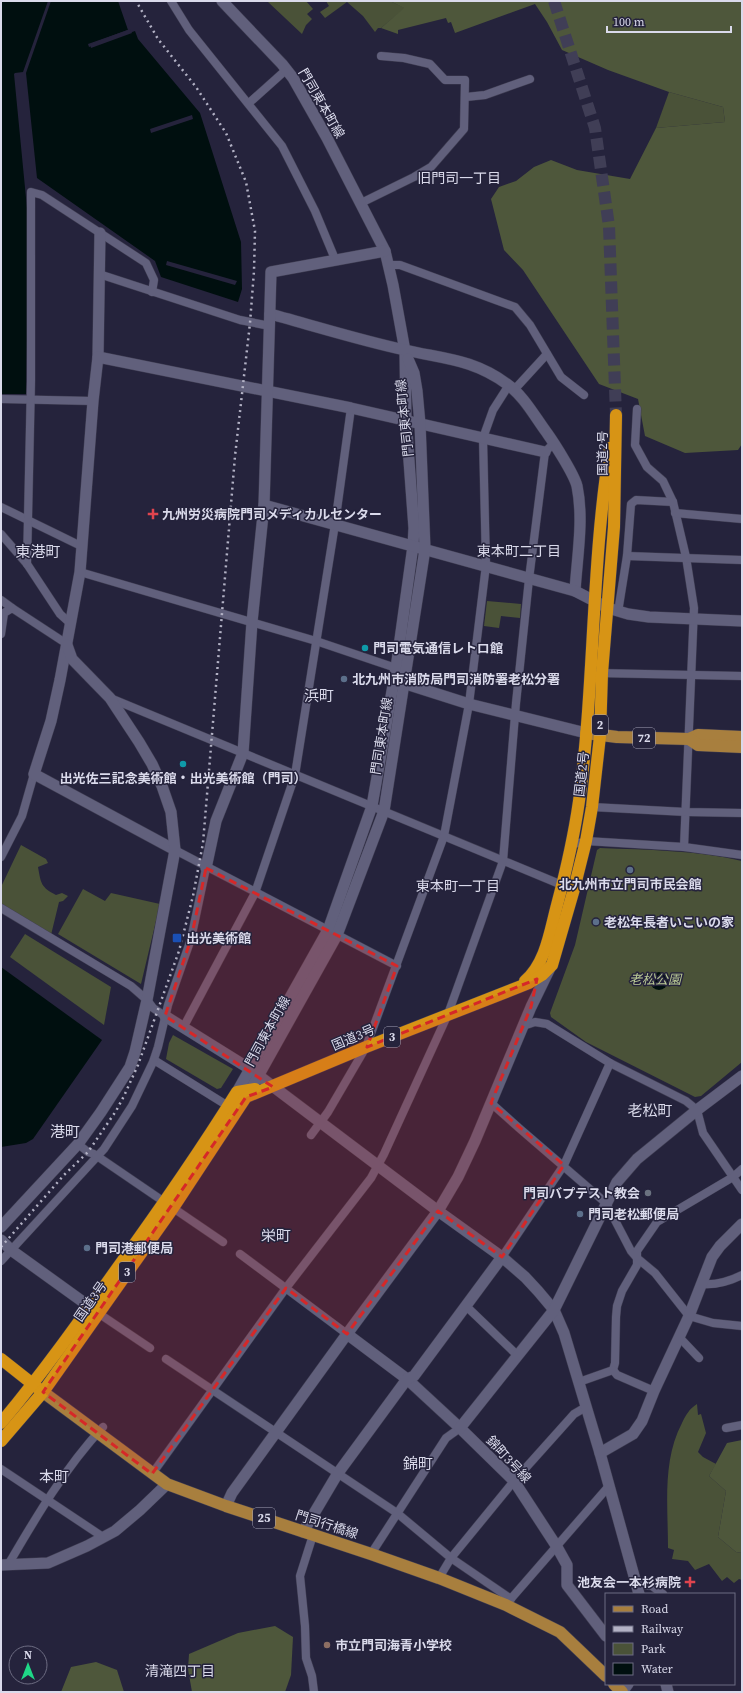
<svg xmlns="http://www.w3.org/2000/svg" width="743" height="1693" viewBox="0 0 743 1693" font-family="'Source Serif 4','Noto Sans JP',serif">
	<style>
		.green { fill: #4a5238 }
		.forest { fill: #4e573b }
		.water { fill: #000f0f }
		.pier { fill: #25233c }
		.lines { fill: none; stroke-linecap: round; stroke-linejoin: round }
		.highway-tunnel { stroke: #403e56; stroke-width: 12; stroke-dasharray: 12 6; stroke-linecap: butt }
		.street-casing { stroke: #3f3d52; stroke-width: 9 }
		.secondary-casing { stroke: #3f3d52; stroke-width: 12 }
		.primary-casing { stroke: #3f3d52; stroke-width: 13 }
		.highway-casing { stroke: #3f3d52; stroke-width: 13 }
		.street { stroke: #61607c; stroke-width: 8 }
		.secondary { stroke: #61607c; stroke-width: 11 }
		.primary { stroke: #a87f3e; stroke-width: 12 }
		.highway { stroke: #d79415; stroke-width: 12 }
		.rail { stroke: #b3b2c5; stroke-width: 2.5; stroke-dasharray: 2 4; stroke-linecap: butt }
		.marked { fill: #d62828; fill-opacity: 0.2; stroke: #d62828; stroke-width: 3; stroke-dasharray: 8 5; stroke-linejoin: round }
		.health-dot { fill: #e0444e; stroke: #25233c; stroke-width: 1.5 }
		.culture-dot { fill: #0f9aa8; stroke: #25233c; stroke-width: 1.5 }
		.service-dot { fill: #5c6f8a; stroke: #25233c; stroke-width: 1.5 }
		.transit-dot { fill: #1a4fb4; stroke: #25233c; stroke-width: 1.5 }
		.worship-dot { fill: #6b7280; stroke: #25233c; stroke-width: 1.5 }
		.education-dot { fill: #8d6e63; stroke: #25233c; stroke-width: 1.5 }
		.labels { text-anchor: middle; stroke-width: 3; stroke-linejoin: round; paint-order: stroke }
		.shield { fill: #25233c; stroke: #a4a3b6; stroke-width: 1 }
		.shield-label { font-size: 12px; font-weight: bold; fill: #dadaeb }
		.street-label { font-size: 13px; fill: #dadaeb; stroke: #25233c }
		.poi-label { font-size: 13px; font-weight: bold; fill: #dadaeb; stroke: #25233c; text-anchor: start }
		.park-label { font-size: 13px; font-style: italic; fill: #bbcb96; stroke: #25233c }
		.neighbourhood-label { font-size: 14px; fill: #dadaeb; stroke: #25233c }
		.quarter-label { font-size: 15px; fill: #dadaeb; stroke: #25233c }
	</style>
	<rect width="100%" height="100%" fill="#25233c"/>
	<!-- green -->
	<g class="green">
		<path d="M267 1H306L313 9 307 14 312 19 306 25 302 34Z"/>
		<path d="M326 1H390L405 8 381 28H378L375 32 363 16 347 2 325 18 320 12 329 6Z"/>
		<path d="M669 92 723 107 725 122 656 128Z"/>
		<path d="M487 601 521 604 520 618 501 616 499 628 484 626Z"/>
		<path d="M21 845 46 859 48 863 38 867C41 884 41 887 56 895L62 893 68 896 63 901 59 902 51 935 14 913 1 903V887Z"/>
		<path d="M600 848C647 850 695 850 742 861V1062L701 1096 695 1097 586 1042 551 1017 550 1013 575 945 597 850Z"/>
		<path d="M83 889 105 901 111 893 160 904 141 984 58 934Z"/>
		<path d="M25 934 111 987 104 1025 10 957Z"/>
		<path d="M173 1035 233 1069 221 1088 217 1089 166 1059 169 1043Z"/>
		<path d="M697 1404 698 1415 701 1414 706 1433 698 1452 703 1457 716 1464 709 1476 726 1491 718 1537 736 1552 742 1553V1580L739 1579 734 1583 727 1577 722 1581 709 1564 695 1570 688 1561 672 1559 674 1550 668 1548C668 1506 662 1461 682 1423 686 1415 689 1409 697 1404Z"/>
	</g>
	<!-- forest -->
	<g class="forest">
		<path d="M390 1H742V444L738 450 685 453 645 436 638 399 599 384 523 270 504 250 491 199 499 187 516 181 534 167 551 160 577 170 630 179 656 128 725 122 723 107 669 92 608 70 562 50 547 22 535 4 455 33 451 22 448 23 446 18 398 30V34L381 28 404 8Z"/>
		<path d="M742 1440V1553L736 1552 718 1537 726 1491 709 1476 727 1443Z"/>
		<path d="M275 1626 293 1637 291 1675 285 1692H192L188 1669 189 1654 238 1633Z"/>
		<path d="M96 1662 117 1670 124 1692H61L71 1667Z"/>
	</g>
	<!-- water -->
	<g class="water">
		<path d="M1 1H48L23 72 15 73 14 74 29 229 26 394H1Z"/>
		<path d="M51 1H118L128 30 88 44 89 47 135 31 138 39 200 113 241 242 242 289 238 302 161 277 155 261 37 178 26 73Z"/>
		<path d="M1 967 102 1040 33 1139 26 1143 1 1147Z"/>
		<circle cx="659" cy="981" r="9"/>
	</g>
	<!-- pier -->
	<g class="pier">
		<path d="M130 29 132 33 91 48 90 44Z"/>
		<path d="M192 115 193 119 151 133 150 129Z"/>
		<path d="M167 261 237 281 235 285 166 265Z"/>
	</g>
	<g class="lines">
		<!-- highway-tunnel -->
		<path class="highway-tunnel" d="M554 1 595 128 609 226 616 415"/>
		<!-- street casing -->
		<g class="street-casing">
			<g id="street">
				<path d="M171 1 189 30 282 146 315 211 335 259"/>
				<path d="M466 97 485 95 530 79"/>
				<path d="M249 103 287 69"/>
				<path d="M361 203 414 177 431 167 464 129 465 80H445L430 64 404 58 381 56"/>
				<path d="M388 265H400L515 307 530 325 561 377 584 395"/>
				<path d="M99 274 240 320 270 326"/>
				<path d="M514 390 547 354"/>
				<path d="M1 399 93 401"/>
				<path d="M637 409 635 445 647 467 663 481 673 502 686 557 694 608 684 847"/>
				<path d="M1 507 81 546"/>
				<path d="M675 513 742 519"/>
				<path d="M1 534 27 564 60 614 71 624"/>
				<path d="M627 556 742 560"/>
				<path d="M27 564 31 381V192L42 195 146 263 154 280 152 292"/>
				<path d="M80 572 316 641 396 668"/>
				<path d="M1 600 12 608"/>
				<path d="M618 612 627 556 631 504 636 500 673 502"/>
				<path d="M1 634 4 613 12 608 67 644"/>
				<path d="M597 673 742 676"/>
				<path d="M110 698 562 885"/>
				<path d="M592 807 686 812 742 813"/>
				<path d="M571 845 586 841 684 847 742 855"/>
				<path d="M175 850 397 966"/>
				<path d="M1 857 22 816 34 774"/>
				<path d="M1 908 131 986 147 1000 153 1008 165 1016"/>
				<path d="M523 1026 535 1022 547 1024 610 1063 686 1101 697 1110 703 1133 742 1190"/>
				<path d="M183 1028 255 893 295 775 335 524 351 408"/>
				<path d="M154 1060 228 1106"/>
				<path d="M491 1103 519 1128 606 1203 631 1251 637 1258 655 1273 689 1316 713 1323 742 1326"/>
				<path d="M311 1135 328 1112 366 1047 444 836 469 704 486 565 483 438 493 410 509 385"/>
				<path d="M78 1144 88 1152 94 1154 223 1242"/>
				<path d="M240 1254 347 1334"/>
				<path d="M502 1257 564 1165 610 1063"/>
				<path d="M1 1261 104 1149 132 1106 153 1062 158 1047 168 1005 191 939 206 868"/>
				<path d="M702 1284C715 1285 730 1281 742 1275"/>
				<path d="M466 1306 517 1355"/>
				<path d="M98 1313 150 1348"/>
				<path d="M679 1337 699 1358"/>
				<path d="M166 1359 397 1513 451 1558 511 1599"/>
				<path d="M613 1370 615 1363 616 1317 617 1306 622 1291 637 1265V1251L657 1222 733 1177 742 1169"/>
				<path d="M579 1382 613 1370 617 1375 654 1391"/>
				<path d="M726 1428 742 1425"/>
				<path d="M1 1469 103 1537"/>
				<path d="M152 1474 286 1288 371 1178 384 1154 448 1014 503 861 516 703 529 579 545 452 554 443"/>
				<path d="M313 1535 300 1576 305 1626 306 1658 312 1676 314 1692"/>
				<path d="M371 1554 446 1438 460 1428"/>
				<path d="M8 1565C36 1517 65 1468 103 1427"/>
				<path d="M439 1578 451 1558 514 1481 574 1414 586 1407"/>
				<path d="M636 1584 652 1586 663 1594"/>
				<path d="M508 1602 609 1486"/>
			</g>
		</g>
		<!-- secondary casing -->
		<g class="secondary-casing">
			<g id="secondary">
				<path d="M222 1 282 64 293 78 327 138 385 251 393 285 405 351 406 420 414 528 413 546 396 668 372 806 328 930 237 1092"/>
				<path d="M270 314C315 326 359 340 405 350 444 359 473 359 507 384 524 396 535 417 547 433 554 443 574 474 577 486 584 520 577 557 575 591"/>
				<path d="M98 357 100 233"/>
				<path d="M264 505 575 591 608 608 628 614 649 617 742 621"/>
				<path d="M401 677 403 683 469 704 586 733"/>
				<path d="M175 850 34 774 51 721 60 680 80 572 93 401 98 357 351 408 545 452"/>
				<path d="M206 868 216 821 243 753 252 622 264 505 271 272 385 251"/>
				<path d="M165 1016 250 1069 438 1211 502 1257 525 1277 538 1291 554 1310 564 1333 600 1453 639 1594"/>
				<path d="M247 1096 337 935 384 811 425 549 420 424 417 391 414 373 408 359"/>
				<path d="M1 1227 78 1144 101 1112 130 1067 135 1052 147 1000 175 850 171 812 162 786 152 764 139 742 110 698 72 659 67 645"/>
				<path d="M1 1240 11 1250 97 1312"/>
				<path d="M347 1334 407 1379 460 1428 514 1481 557 1547 567 1565V1585L606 1636"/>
				<path d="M460 1428 554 1310 617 1182 637 1159 697 1110 742 1076"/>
				<path d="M600 1453 633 1434 642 1421 654 1391 689 1316 712 1257 720 1246 742 1224"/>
				<path d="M226 1506 232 1493 347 1334 438 1211 458 1177 475 1141 531 1007 550 968"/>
				<path d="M303 1532 338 1473 407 1379 414 1376 502 1257"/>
				<path d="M1 1565 48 1563 87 1546 115 1531 140 1510 167 1484"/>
				<path d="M666 1684 668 1692"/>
				<path d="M622 1692 628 1684"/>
			</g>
		</g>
		<!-- primary casing -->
		<g class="primary-casing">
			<g id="primary">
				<path d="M586 733 617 737 689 739 698 735 742 737"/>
				<path d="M689 739 698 745 742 747"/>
				<path d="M43 1392 167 1484 226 1506 371 1554 439 1578 506 1605 560 1632 606 1676"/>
				<path d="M614 1684 622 1692"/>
			</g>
		</g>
		<!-- highway casing -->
		<g class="highway-casing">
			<g id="highway">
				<path d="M525 981C546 963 550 931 557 905 566 871 574 836 579 801 595 684 591 565 610 448"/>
				<path d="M1 1359 39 1389"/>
				<path d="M1 1423C42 1374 79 1322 116 1270 158 1212 199 1153 237 1092L255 1089"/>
				<path d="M1 1441 43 1392 173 1208 246 1097 366 1047 529 983 542 975 552 965 574 889 586 841 592 807 600 736 602 673 614 527 616 415"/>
			</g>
		</g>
		<!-- street -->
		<use href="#street" class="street"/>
		<!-- secondary -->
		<use href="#secondary" class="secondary"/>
		<!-- primary -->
		<use href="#primary" class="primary"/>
		<!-- highway -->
		<use href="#highway" class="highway"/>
		<!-- rail -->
		<path class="rail" d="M1 1247 64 1175 88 1152 116 1111 124 1096 138 1065 179 951 193 896 203 843 235 456 250 323 254 271 255 231 246 182 226 133 196 87 158 39 136 1"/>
	</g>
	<!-- marked area -->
	<path class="marked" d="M206 868 397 966 367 1047 537 979 531 1007 491 1103 564 1165 502 1257 438 1211 347 1334 286 1288 152 1474 43 1392 246 1097 273 1087 165 1016 191 939Z"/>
	<!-- markers -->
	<g class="health-dot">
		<path d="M151 508h4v4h4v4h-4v4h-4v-4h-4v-4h4z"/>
		<path d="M688 1576h4v4h4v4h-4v4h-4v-4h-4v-4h4z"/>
	</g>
	<g class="culture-dot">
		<circle cx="365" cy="648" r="4"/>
		<circle cx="183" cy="764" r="4"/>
	</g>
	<g class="service-dot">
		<circle cx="344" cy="679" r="4"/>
		<circle cx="630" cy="870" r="4"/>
		<circle cx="596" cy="922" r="4"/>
		<circle cx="580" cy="1214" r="4"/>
		<circle cx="87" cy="1248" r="4"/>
	</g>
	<rect class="transit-dot" x="172" y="933" width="10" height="10" rx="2"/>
	<circle class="worship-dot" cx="648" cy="1193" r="4"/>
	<circle class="education-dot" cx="327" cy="1645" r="4"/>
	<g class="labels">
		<!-- shield labels -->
		<g class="shield">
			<rect x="592" y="715" width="16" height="20" rx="3"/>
			<rect x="633" y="728" width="22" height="20" rx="3"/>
			<rect x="384" y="1027" width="16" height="20" rx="3"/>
			<rect x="119" y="1262" width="16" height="20" rx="3"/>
			<rect x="253" y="1508" width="22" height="20" rx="3"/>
		</g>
		<g class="shield-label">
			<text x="600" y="729">2</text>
			<text x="644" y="742">72</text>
			<text x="392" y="1041">3</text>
			<text x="127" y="1276">3</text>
			<text x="264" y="1522">25</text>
		</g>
		<!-- street labels -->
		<g class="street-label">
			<text transform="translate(322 103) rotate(60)" y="5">門司東本町線</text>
			<text transform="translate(404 418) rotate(-96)" y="5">門司東本町線</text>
			<text transform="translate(602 453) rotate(-90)" y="5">国道2号</text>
			<text transform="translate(381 736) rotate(-81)" y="5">門司東本町線</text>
			<text transform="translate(581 774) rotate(-84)" y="5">国道2号</text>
			<text transform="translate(267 1031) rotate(-61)" y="5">門司東本町線</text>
			<text transform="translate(353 1037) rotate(-23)" y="5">国道3号</text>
			<text transform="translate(90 1301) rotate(-55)" y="5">国道3号</text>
			<text transform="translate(509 1459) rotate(47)" y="5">錦町3号線</text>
			<text transform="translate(327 1524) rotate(18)" y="5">門司行橋線</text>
		</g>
		<!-- poi labels -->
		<g class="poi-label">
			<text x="162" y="519">九州労災病院門司メディカルセンター</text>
			<text x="373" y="653">門司電気通信レトロ館</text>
			<text x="352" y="684">北九州市消防局門司消防署老松分署</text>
			<text x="183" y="783" text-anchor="middle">出光佐三記念美術館・出光美術館（門司）</text>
			<text x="630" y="889" text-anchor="middle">北九州市立門司市民会館</text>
			<text x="604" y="927">老松年長者いこいの家</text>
			<text x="186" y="943">出光美術館</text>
			<text x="640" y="1198" text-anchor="end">門司バプテスト教会</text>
			<text x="588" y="1219">門司老松郵便局</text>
			<text x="95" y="1253">門司港郵便局</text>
			<text x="681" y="1587" text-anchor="end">池友会一本杉病院</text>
			<text x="335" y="1650">市立門司海青小学校</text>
		</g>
		<!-- park labels -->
		<g class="park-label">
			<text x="655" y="984">老松公園</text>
		</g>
		<!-- neighbourhood labels -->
		<g class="neighbourhood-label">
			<text x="459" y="183">旧門司一丁目</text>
			<text x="519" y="556">東本町二丁目</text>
			<text x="458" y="891">東本町一丁目</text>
			<text x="180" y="1676">清滝四丁目</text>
		</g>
		<!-- quarter labels -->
		<g class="quarter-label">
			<text x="38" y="557">東港町</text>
			<text x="319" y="701">浜町</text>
			<text x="650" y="1116">老松町</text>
			<text x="65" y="1137">港町</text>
			<text x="276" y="1241">栄町</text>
			<text x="418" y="1469">錦町</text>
			<text x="54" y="1482">本町</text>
		</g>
	</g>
	<!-- border -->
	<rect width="743" height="1693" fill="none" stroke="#dadaeb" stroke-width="4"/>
	<!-- legend -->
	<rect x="605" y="1593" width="130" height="92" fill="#25233c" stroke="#6d6c82"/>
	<rect x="613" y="1606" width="20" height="6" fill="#a87f3e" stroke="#6d6c82"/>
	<text x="641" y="1613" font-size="12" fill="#dadaeb">Road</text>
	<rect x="613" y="1626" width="20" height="6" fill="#b3b2c5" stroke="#6d6c82"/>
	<text x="641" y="1633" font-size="12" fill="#dadaeb">Railway</text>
	<rect x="613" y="1643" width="20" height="12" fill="#4a5238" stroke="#6d6c82"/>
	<text x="641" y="1653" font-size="12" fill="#dadaeb">Park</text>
	<rect x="613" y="1663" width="20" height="12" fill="#000f0f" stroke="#6d6c82"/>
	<text x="641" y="1673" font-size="12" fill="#dadaeb">Water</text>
	<!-- north arrow -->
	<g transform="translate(28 1665)"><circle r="19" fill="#25233c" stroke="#6d6c82"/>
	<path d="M0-3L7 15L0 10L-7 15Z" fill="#1fd887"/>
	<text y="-6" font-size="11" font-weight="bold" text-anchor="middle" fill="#dadaeb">N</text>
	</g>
	<!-- scale -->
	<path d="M607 26v6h124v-6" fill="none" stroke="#dadaeb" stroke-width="2"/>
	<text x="613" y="26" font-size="12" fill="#dadaeb" stroke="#25233c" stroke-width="3" paint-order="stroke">100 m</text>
</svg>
